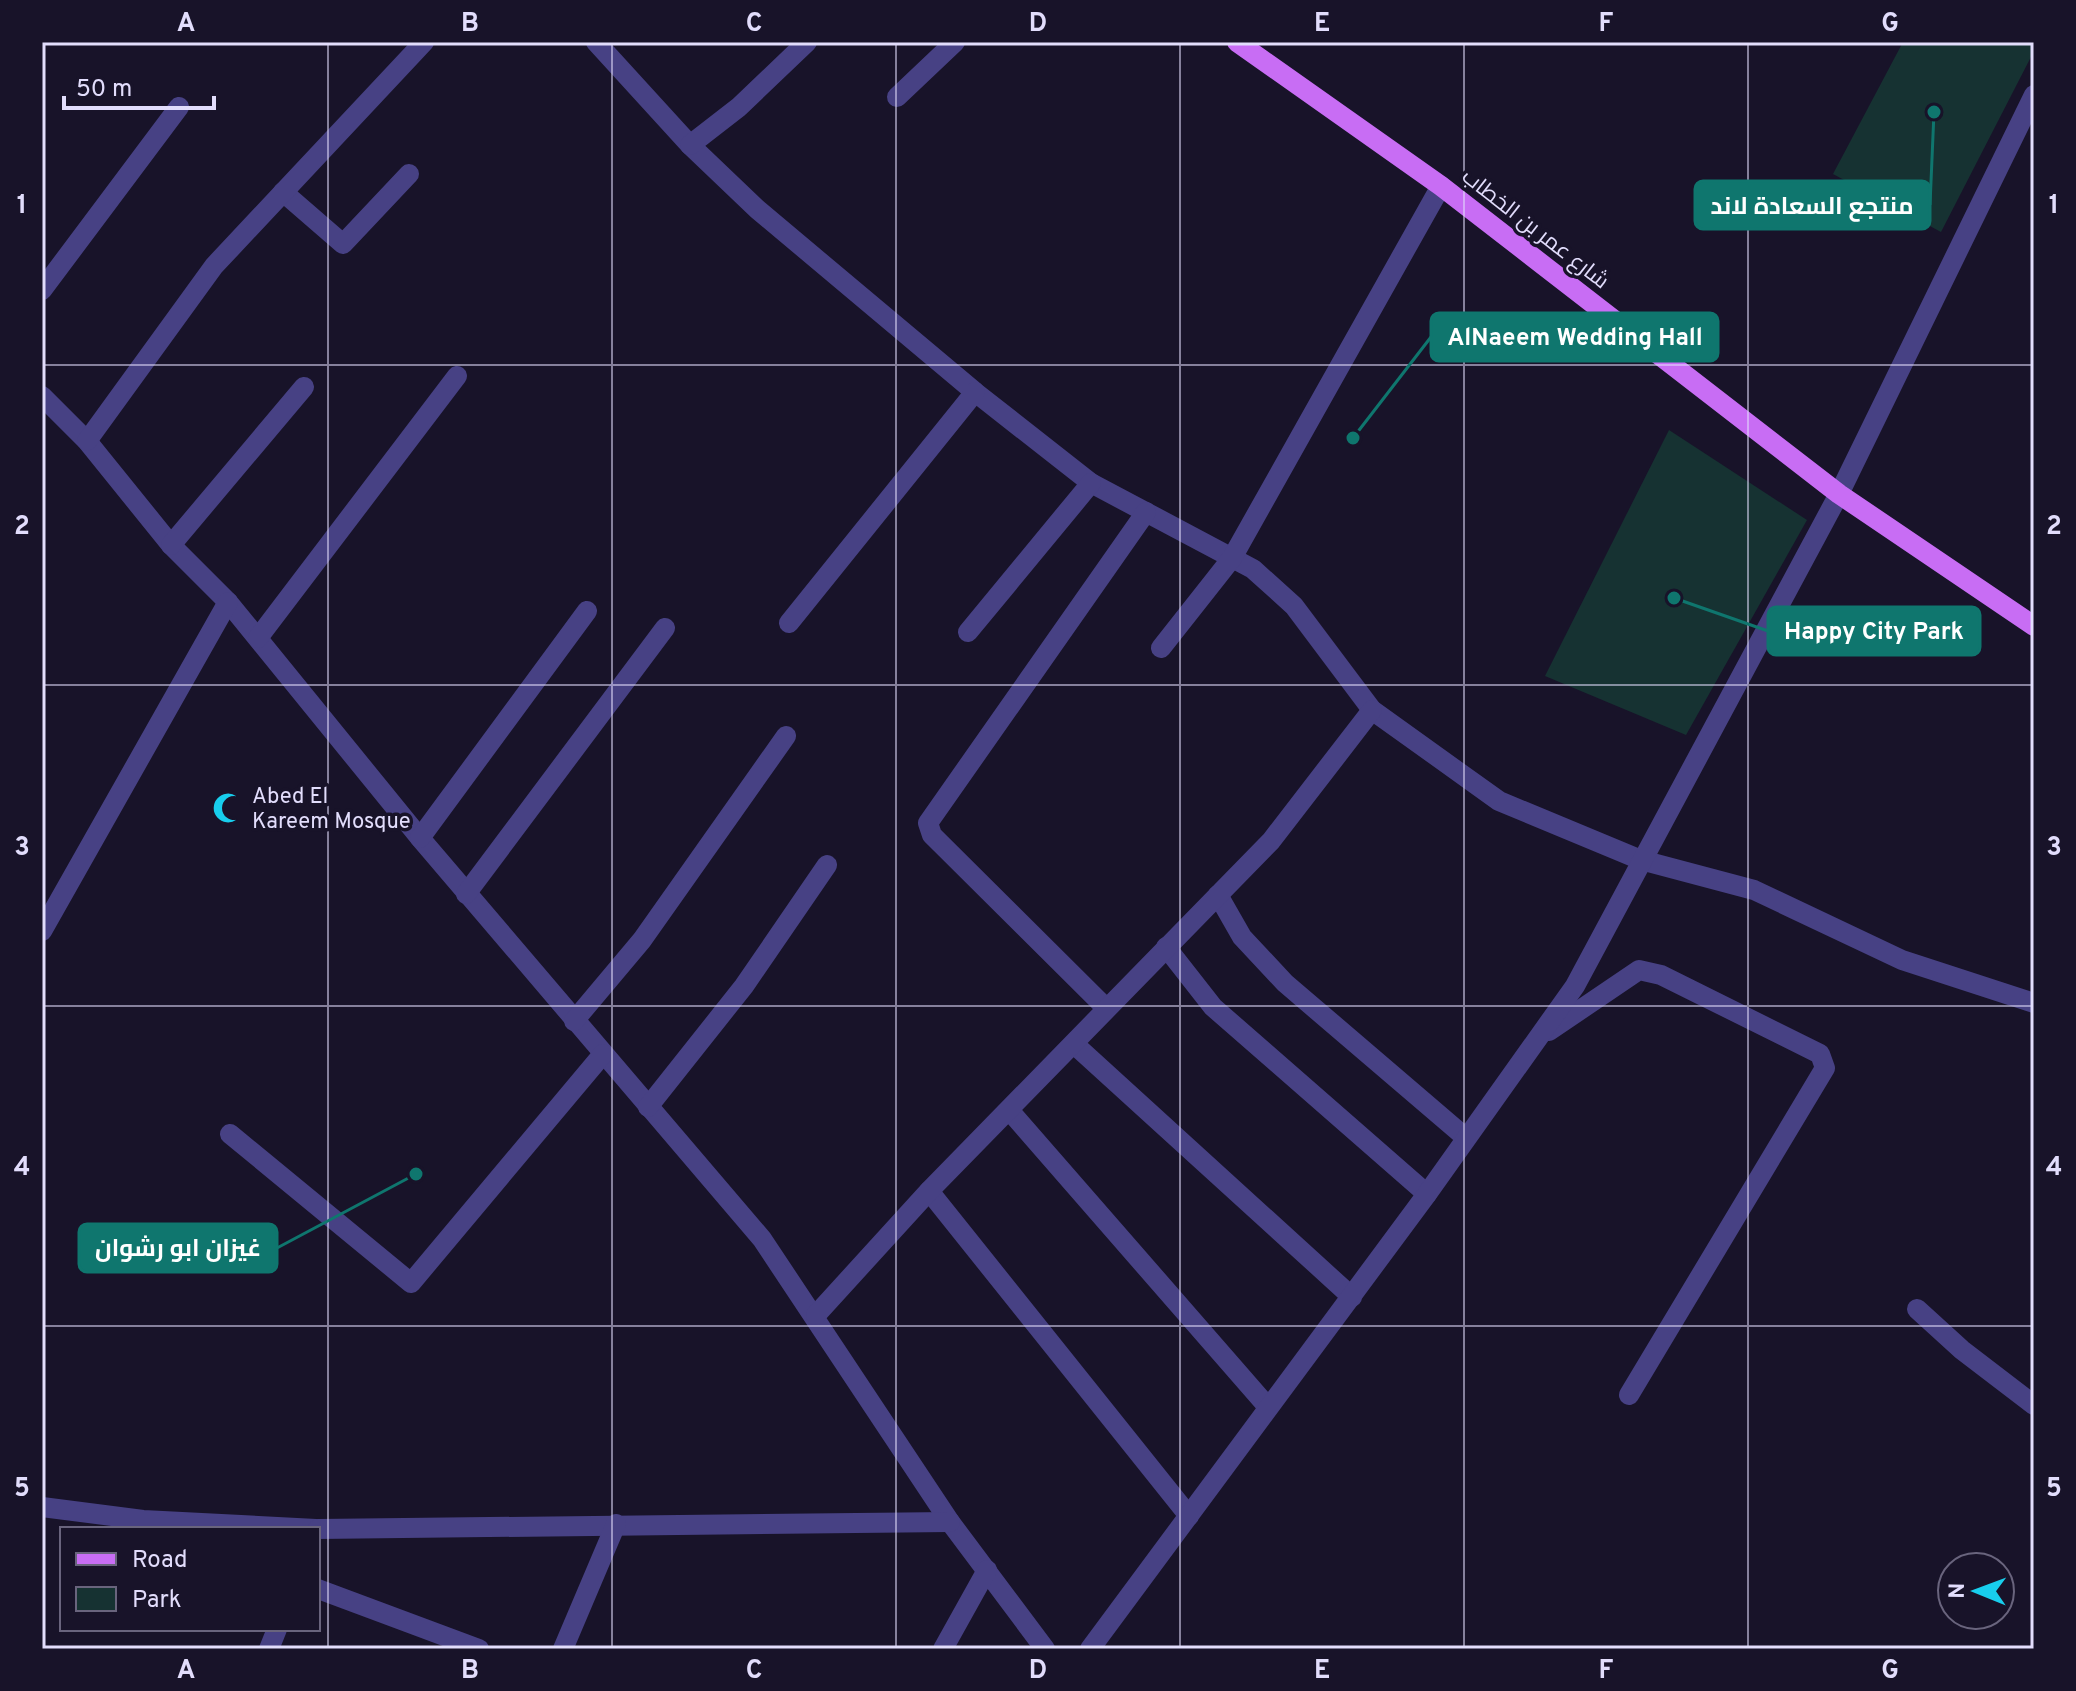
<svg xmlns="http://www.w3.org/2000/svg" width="2076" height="1691" viewBox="0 0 2076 1691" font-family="Overpass,Cairo,sans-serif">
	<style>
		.green { fill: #163232 }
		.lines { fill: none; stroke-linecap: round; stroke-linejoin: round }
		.minor { stroke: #474184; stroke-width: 20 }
		.major { stroke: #c86df4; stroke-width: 20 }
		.grid { fill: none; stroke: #e2ddfc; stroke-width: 2; stroke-opacity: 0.55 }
		.labels { text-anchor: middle; stroke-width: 7; stroke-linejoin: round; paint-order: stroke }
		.street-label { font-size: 22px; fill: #e2ddfc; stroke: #181329 }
		.poi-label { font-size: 22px; fill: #e2ddfc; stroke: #181329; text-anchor: start }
		.leader { fill: none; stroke: #0f766e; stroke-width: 3 }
		.callout-dot { fill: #0f766e; stroke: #181329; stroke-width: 3 }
		.callout { fill: #0f766e; stroke: #0f766e; stroke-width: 3 }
		.callout-label { font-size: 24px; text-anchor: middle; font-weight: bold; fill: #fff }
		.neatline { fill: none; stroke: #e2ddfc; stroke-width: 3 }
		.grid-label { font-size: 26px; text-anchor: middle; font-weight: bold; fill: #e2ddfc }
	</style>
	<rect width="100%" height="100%" fill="#181329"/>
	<!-- green -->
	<g class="green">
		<path d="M1903 42H2034V51L1941 232 1833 174Z"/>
		<path d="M1669 430 1807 520 1686 735 1545 676Z"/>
	</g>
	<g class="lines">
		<!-- minor -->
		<g class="minor">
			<path d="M596 42 690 145 757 209 975 392 1091 483 1253 569 1294 606 1372 710 1499 801 1641 860 1754 890 1902 960 2034 1003"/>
			<path d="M897 97 955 42"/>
			<path d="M690 145 739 107 807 42"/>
			<path d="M283 192 343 244 409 174"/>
			<path d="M42 290 179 107"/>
			<path d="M42 396 87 441 171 545 228 602 420 838 762 1239 950 1522 1045 1649"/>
			<path d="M87 441 214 266 424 42"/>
			<path d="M171 545 304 387"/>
			<path d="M789 623 975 392"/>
			<path d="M968 632 1091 483"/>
			<path d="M258 638 457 376"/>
			<path d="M1161 648 1232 558 1441 186"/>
			<path d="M420 838 587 611"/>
			<path d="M466 894 665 628"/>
			<path d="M1218 895 1242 937 1285 983 1465 1137"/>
			<path d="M42 931 228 602"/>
			<path d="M1166 947 1213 1007 1427 1194"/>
			<path d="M1106 1008 932 835 928 823 1146 512"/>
			<path d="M574 1021 642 940 786 736"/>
			<path d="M1549 1031 1639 970 1661 975 1820 1054 1825 1068 1629 1395"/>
			<path d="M1074 1044 1352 1297"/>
			<path d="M648 1107 744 986 827 865"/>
			<path d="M1009 1110 1267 1406"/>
			<path d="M230 1134 411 1283 603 1054"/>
			<path d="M929 1191 1189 1516"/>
			<path d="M1917 1309 1962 1350 2034 1405"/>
			<path d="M816 1315 929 1191 1271 841 1372 710"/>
			<path d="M42 1507 143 1520 316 1529"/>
			<path d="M318 1529 950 1522"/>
			<path d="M318 1589 479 1649"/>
			<path d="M269 1649 277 1629"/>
			<path d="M563 1649 616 1524"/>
			<path d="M943 1649 987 1570"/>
			<path d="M1090 1649 1427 1194 1575 986 1839 494 2034 95"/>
		</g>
		<!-- major -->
		<path class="major" d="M1237 42 1441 186 1839 494 2034 626"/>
	</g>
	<!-- grid -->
	<path class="grid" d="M328 42V1649M612 42V1649M896 42V1649M1180 42V1649M1464 42V1649M1748 42V1649M42 365H2034M42 685H2034M42 1006H2034M42 1326H2034"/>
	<!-- icons -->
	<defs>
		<g id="mosque-bare" transform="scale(2.4)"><path d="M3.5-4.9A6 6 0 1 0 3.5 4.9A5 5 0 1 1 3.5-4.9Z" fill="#18ceed" stroke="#181329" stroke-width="2.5" paint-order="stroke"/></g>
	</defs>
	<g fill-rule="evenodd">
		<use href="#mosque-bare" x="228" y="808"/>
	</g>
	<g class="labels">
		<!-- street labels -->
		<g class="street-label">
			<text transform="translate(1536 228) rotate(38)" y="8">شارع عمر بن الخطاب</text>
		</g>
		<!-- poi labels -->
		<g class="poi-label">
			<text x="252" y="803">Abed El<tspan x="252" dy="25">Kareem Mosque</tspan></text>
		</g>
	</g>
	<!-- callouts -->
	<path class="leader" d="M1934 112L1930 205M1353 438L1431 337M1674 598L1768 631M416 1174L277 1248"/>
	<g class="callout-dot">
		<circle cx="1934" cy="112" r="8"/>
		<circle cx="1353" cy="438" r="8"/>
		<circle cx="1674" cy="598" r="8"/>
		<circle cx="416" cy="1174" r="8"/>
	</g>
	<g class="callout">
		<rect x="1695" y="181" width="235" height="48" rx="8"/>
		<rect x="1431" y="313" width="287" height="48" rx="8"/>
		<rect x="1768" y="607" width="212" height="48" rx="8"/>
		<rect x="79" y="1224" width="198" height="48" rx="8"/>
	</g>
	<g class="callout-label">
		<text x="1812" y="214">منتجع السعادة لاند</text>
		<text x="1575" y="345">AlNaeem Wedding Hall</text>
		<text x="1874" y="639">Happy City Park</text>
		<text x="178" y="1256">غيزان ابو رشوان</text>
	</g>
	<!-- border -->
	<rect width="2076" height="1691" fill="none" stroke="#181329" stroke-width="88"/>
	<!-- legend -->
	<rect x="60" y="1527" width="260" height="104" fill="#181329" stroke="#69647d" stroke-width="2"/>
	<rect x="76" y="1553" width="40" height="12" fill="#c86df4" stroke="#69647d" stroke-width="2"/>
	<text x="132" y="1567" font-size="24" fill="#e2ddfc">Road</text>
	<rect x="76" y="1587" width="40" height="24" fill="#163232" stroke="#69647d" stroke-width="2"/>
	<text x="132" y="1607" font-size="24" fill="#e2ddfc">Park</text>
	<!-- north arrow -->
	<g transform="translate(1976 1591) rotate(271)"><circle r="38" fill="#181329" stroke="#69647d" stroke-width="2"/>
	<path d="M0-6L14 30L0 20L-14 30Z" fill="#18ceed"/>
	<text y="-12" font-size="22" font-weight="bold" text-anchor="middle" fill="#e2ddfc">N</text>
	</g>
	<!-- scale -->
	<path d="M64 96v12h150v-12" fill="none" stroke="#e2ddfc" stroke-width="4"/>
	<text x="76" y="96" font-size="24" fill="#e2ddfc" stroke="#181329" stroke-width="6" paint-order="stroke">50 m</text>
	<rect x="44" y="44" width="1988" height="1603" class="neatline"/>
	<g class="grid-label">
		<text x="186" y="31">A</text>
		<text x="470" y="31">B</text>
		<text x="754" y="31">C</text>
		<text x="1038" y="31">D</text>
		<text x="1322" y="31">E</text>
		<text x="1606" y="31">F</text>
		<text x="1890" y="31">G</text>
		<text x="22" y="213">1</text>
		<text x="2054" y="213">1</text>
		<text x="22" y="534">2</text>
		<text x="2054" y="534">2</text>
		<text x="22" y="855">3</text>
		<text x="2054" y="855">3</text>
		<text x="22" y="1175">4</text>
		<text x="2054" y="1175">4</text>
		<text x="22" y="1496">5</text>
		<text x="2054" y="1496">5</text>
		<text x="186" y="1678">A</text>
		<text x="470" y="1678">B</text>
		<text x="754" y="1678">C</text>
		<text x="1038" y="1678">D</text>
		<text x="1322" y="1678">E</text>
		<text x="1606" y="1678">F</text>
		<text x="1890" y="1678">G</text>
	</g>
</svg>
